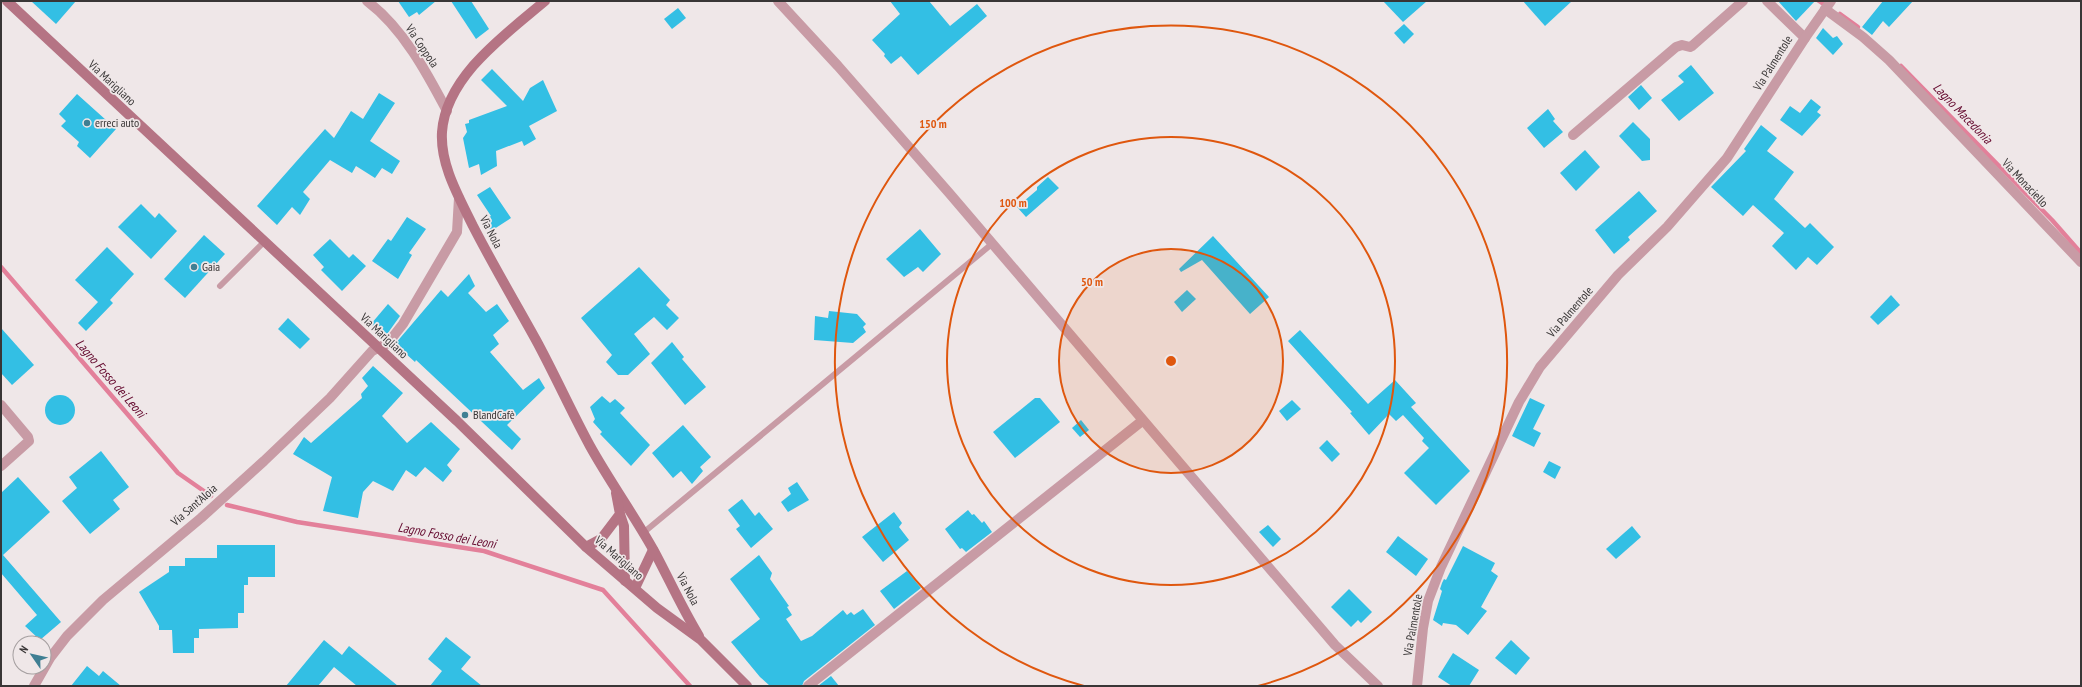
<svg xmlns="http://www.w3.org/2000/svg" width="2082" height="687" viewBox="0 0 2082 687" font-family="'PT Sans Narrow',sans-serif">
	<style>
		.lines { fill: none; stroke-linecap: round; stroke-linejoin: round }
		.stream { stroke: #e3809a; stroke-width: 4.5 }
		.building { fill: #33bfe4 }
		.lane { stroke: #c89ba5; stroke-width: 6 }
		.street { stroke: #c89ba5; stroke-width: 10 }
		.secondary { stroke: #b57484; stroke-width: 10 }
		.ring { fill: none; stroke: #df570e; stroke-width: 2 }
		.poi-dot { fill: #3f7f93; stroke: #efe7e8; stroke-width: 1.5 }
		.labels { text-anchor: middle; stroke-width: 3.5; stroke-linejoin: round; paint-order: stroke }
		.street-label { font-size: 12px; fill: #393636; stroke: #efe7e8 }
		.poi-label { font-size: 12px; fill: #393636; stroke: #efe7e8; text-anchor: start }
		.water-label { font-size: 13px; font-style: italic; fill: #63082d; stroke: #efe7e8 }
		.centre { fill: #df570e; stroke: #efe7e8; stroke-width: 2 }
		.ring-label { font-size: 12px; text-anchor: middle; font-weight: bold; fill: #df570e; stroke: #efe7e8; stroke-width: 3.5; stroke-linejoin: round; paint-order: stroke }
	</style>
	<rect width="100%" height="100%" fill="#efe7e8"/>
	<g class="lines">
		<!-- stream -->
		<g class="stream">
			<path d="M1819 1 1828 7"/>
			<path d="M1840 14 1858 27"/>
			<path d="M1901 66 2052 220 2081 253"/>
			<path d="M1 267 178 473 211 496"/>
			<path d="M227 505 297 522 484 551 603 590 690 686"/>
		</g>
	</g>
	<!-- building -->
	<g class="building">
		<path d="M31 1H76L56 24Z"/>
		<path d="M398 1H436L419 15 417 12 409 17Z"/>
		<path d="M451 1H471L489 29 476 39Z"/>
		<path d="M890 1H929L950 26 977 4 987 16 918 75 901 56 891 64 884 56 885 54 872 40 900 14Z"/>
		<path d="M1383 1H1427L1403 22Z"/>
		<path d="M1523 1H1572L1545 26Z"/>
		<path d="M1778 1H1815L1796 21Z"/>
		<path d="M1883 1H1913L1889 27 1883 21 1872 35 1862 27Z"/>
		<path d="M678 8 686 18 672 29 664 19Z"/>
		<path d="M1404 24 1414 34 1404 44 1394 33Z"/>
		<path d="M1823 28 1833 38 1837 36 1843 44 1833 55 1816 38Z"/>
		<path d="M1691 65 1714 93 1679 121 1661 100 1684 82 1678 76Z"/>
		<path d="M492 69 523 101 530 88 543 80 557 111 529 126 536 139 524 146 522 141 496 151 497 166 481 175 479 164 469 168 463 138 467 132 465 124 469 123V120L507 106 481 80Z"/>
		<path d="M1641 85 1652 98 1639 110 1628 97Z"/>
		<path d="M379 93 395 103 370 141 400 161 392 174 382 168 375 178 356 166 352 173 330 160 303 192 310 199 300 215 292 207 277 225 257 206 325 129 334 138 351 111 363 119Z"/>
		<path d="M77 94 116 129 90 158 77 146 79 142 61 126 66 121 59 114Z"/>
		<path d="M1811 99 1821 107 1817 112 1821 115 1802 136 1780 120 1790 106 1800 113Z"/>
		<path d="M1548 109 1555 119 1553 121 1563 132 1544 148 1527 128Z"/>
		<path d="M1633 122 1650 139V160L1642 161 1619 136Z"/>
		<path d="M1761 125 1777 138 1767 151 1794 172 1774 199 1805 228 1810 223 1834 247 1817 265 1808 257 1796 270 1772 246 1784 233 1753 205 1743 216 1711 187 1746 151 1744 149Z"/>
		<path d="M1585 150 1600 167 1576 191 1560 173Z"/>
		<path d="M1048 177 1059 188 1026 217 1017 207 1037 190V187Z"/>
		<path d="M490 187 511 218 491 231 484 220 491 216 477 195Z"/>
		<path d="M1639 191 1657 211 1628 237 1630 240 1614 254 1595 230Z"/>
		<path d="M141 204 155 218 159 213 177 231 151 259 118 227Z"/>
		<path d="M407 217 426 229 409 253 412 255 398 279 372 261 388 239 391 241Z"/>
		<path d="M920 229 941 254 923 272 918 267 904 277 886 259Z"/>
		<path d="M204 235 225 254 185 298 164 279Z"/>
		<path d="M1213 236 1269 297 1250 314 1202 260 1181 272 1179 269Z"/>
		<path d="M330 239 349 258 353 254 366 266 342 291 321 270 324 267 313 255Z"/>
		<path d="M107 247 134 274 110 300 113 303 86 331 78 323 98 302 75 280Z"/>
		<path d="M639 267 670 300 666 305 679 318 667 330 654 317 634 334 650 354 628 375H618L606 362 612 355 581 318Z"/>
		<path d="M469 274 475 286 468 293 486 312 497 304 509 321 493 335 499 344 490 352 523 390 539 378 545 388 507 425 521 439 512 450 416 360 415 362 395 344 441 290 448 297Z"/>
		<path d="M1187 290 1196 299 1182 312 1174 302Z"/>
		<path d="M1891 295 1900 305 1878 325 1870 317Z"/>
		<path d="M388 304 400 316 385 337 371 324Z"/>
		<path d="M829 311 857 314 866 324 863 327 866 332 853 343 814 340 815 316 828 318Z"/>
		<path d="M288 318 310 339 300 349 278 329Z"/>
		<path d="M1 328 34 365 12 385 1 373Z"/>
		<path d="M1300 330 1368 404 1395 380 1416 403 1411 407 1470 471 1436 505 1404 473 1429 448 1422 441 1424 438 1403 415 1396 421 1389 414 1369 435 1350 413 1352 412 1288 341Z"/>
		<path d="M672 342 684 357 682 359 706 387 685 405 651 363Z"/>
		<path d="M373 366 403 393 382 416 407 443 431 422 460 449 447 465 452 471 443 482 425 467 416 477 406 470 393 491 373 481 363 492 358 518 323 511 332 477 293 454 304 437 311 443 362 398 361 394 368 386 362 378Z"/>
		<circle cx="60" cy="410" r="15"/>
		<path d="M602 396 610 403 615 399 625 408 620 413 650 445 631 466 600 434 602 432 593 422 595 419 590 407Z"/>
		<path d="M1035 398H1040L1060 422 1015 458 993 432Z"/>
		<path d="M1530 398 1545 405 1533 429 1541 433 1534 447 1512 436Z"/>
		<path d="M1292 400 1301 409 1287 421 1279 411Z"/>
		<path d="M1081 420 1089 430 1080 437 1072 428Z"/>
		<path d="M683 425 711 457 700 467 703 471 692 484 681 471 673 478 652 453Z"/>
		<path d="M1327 440 1340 454 1332 462 1319 448Z"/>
		<path d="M101 451 129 487 113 500 120 509 90 534 62 501 77 488 69 477Z"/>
		<path d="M1549 461 1561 467 1555 479 1543 472Z"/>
		<path d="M18 477 50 512 3 555 61 622 40 640 25 626 37 615 1 573V493Z"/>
		<path d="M797 482 809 500 788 512 781 502 791 494 788 488Z"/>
		<path d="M742 499 755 516 759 512 773 529 751 548 736 529 740 526 728 510Z"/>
		<path d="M968 510 972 515 974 514 982 523 984 521 992 532 966 552 962 548 960 549 945 529Z"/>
		<path d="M894 512 902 523 899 527 909 540 883 562 862 537Z"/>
		<path d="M1268 525 1281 539 1273 547 1259 532Z"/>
		<path d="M1632 526 1641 537 1616 559 1606 549Z"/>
		<path d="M1398 536 1428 559 1416 576 1386 552Z"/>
		<path d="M217 545H275V577H248V585H244V613H238V628L199 629V638H194V653H173L172 630H159V626L139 592 169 572V566H185V558H217Z"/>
		<path d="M1463 546 1495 563 1491 571 1498 576 1481 607 1487 611 1468 635 1456 625 1443 623 1442 626 1433 620 1442 591 1440 589 1442 583 1444 579 1446 580Z"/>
		<path d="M759 555 772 573 770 579 789 606 787 607 792 615 786 619 801 641 812 636 843 610 847 615 851 612 854 615 863 609 875 625 804 681 802 686H770L760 677 731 642 760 619 730 579Z"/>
		<path d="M907 571 921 588 894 609 880 591Z"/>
		<path d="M1349 589 1372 612 1361 623 1358 620 1351 627 1331 607Z"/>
		<path d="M446 637 471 657 461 669 482 686H430L442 671 428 659Z"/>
		<path d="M324 640 342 655 349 646 398 686H357L334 667 318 686H286Z"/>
		<path d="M1511 640 1530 658 1516 675 1495 658Z"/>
		<path d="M1453 653 1479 670 1469 686H1452L1438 677Z"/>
		<path d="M87 666 99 676 103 671 121 686H71Z"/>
		<path d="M831 676 839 686H818Z"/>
	</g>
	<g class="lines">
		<!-- lane -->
		<g class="lane">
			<path d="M220 286 264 242"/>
			<path d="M643 533 993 243"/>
		</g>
		<!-- street -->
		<g class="street">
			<path d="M367 1C403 28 427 73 447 111"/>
			<path d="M778 1 838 66 950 194 1335 645 1378 686"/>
			<path d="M1767 1 1805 38"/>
			<path d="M1825 9 1863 37 1889 60 2081 262"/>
			<path d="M1573 135 1676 47 1682 45 1690 47 1692 46 1743 1"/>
			<path d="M1 405 28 437 29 441 1 466"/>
			<path d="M34 686 50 658 67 636 103 600 201 518 264 461 330 398 372 351 388 343 403 324 457 232 459 198"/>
			<path d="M808 686 1142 421"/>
			<path d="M1417 686 1423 628 1428 601 1441 567 1519 402 1540 367 1618 275 1667 227 1727 158 1805 38 1831 1"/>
		</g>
		<!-- secondary -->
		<g class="secondary">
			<path d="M7 1 457 421 586 547 657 608 701 640 747 686"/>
			<path d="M545 1C506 34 446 76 442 132 440 165 459 197 473 226 493 265 515 302 536 340 555 375 571 411 590 446 610 482 634 515 654 551 669 579 682 608 699 636"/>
			<path d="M620 514 624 526 625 581"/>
			<path d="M586 547 601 539 620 514 616 493"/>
			<path d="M635 588 653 550"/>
		</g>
	</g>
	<!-- distance rings -->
	<circle cx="1171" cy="361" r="112" fill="#df570e" fill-opacity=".12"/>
	<g class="ring">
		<circle cx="1171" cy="361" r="112"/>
		<circle cx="1171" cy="361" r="224"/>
		<path d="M1084 686A336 336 0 1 1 1258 686"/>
	</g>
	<!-- markers -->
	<g class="poi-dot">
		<circle cx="87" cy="123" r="4"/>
		<circle cx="194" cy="267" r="4"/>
		<circle cx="465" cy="415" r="4"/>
	</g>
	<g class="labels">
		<!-- street labels -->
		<g class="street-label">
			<text transform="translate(422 46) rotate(56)" y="4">Via Coppola</text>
			<text transform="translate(1773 63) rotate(-58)" y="4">Via Palmentole</text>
			<text transform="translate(112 83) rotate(43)" y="4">Via Marigliano</text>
			<text transform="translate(2025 183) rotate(47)" y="4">Via Monaciello</text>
			<text transform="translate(491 232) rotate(63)" y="4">Via Nola</text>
			<text transform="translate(1570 312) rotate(-49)" y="4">Via Palmentole</text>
			<text transform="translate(384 336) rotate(43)" y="4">Via Marigliano</text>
			<text transform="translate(194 505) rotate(-41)" y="4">Via Sant'Aloia</text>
			<text transform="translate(619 558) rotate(41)" y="4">Via Marigliano</text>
			<text transform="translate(688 589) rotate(62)" y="4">Via Nola</text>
			<text transform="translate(1413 625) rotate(-80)" y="4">Via Palmentole</text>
		</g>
		<!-- poi labels -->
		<g class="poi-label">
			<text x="95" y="127">erreci auto</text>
			<text x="202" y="271">Gaia</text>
			<text x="473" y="419">BlandCafè</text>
		</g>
		<!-- water labels -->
		<g class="water-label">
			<text transform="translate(1963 113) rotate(46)" y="5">Lagno Macedonia</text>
			<text transform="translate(111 378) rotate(49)" y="5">Lagno Fosso dei Leoni</text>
			<text transform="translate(447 535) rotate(10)" y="5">Lagno Fosso dei Leoni</text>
		</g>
	</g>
	<circle cx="1171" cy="361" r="6" class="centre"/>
	<g class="ring-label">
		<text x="933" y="128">150 m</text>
		<text x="1013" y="207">100 m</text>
		<text x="1092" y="286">50 m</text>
	</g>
	<!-- border -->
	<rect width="2082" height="687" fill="none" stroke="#393636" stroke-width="4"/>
	<!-- north arrow -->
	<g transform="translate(32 655) rotate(304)"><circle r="19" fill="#efe7e8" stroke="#a6a0a1"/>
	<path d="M0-3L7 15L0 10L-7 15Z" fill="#3f7f93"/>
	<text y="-6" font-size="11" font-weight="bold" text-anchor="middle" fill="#393636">N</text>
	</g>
</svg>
